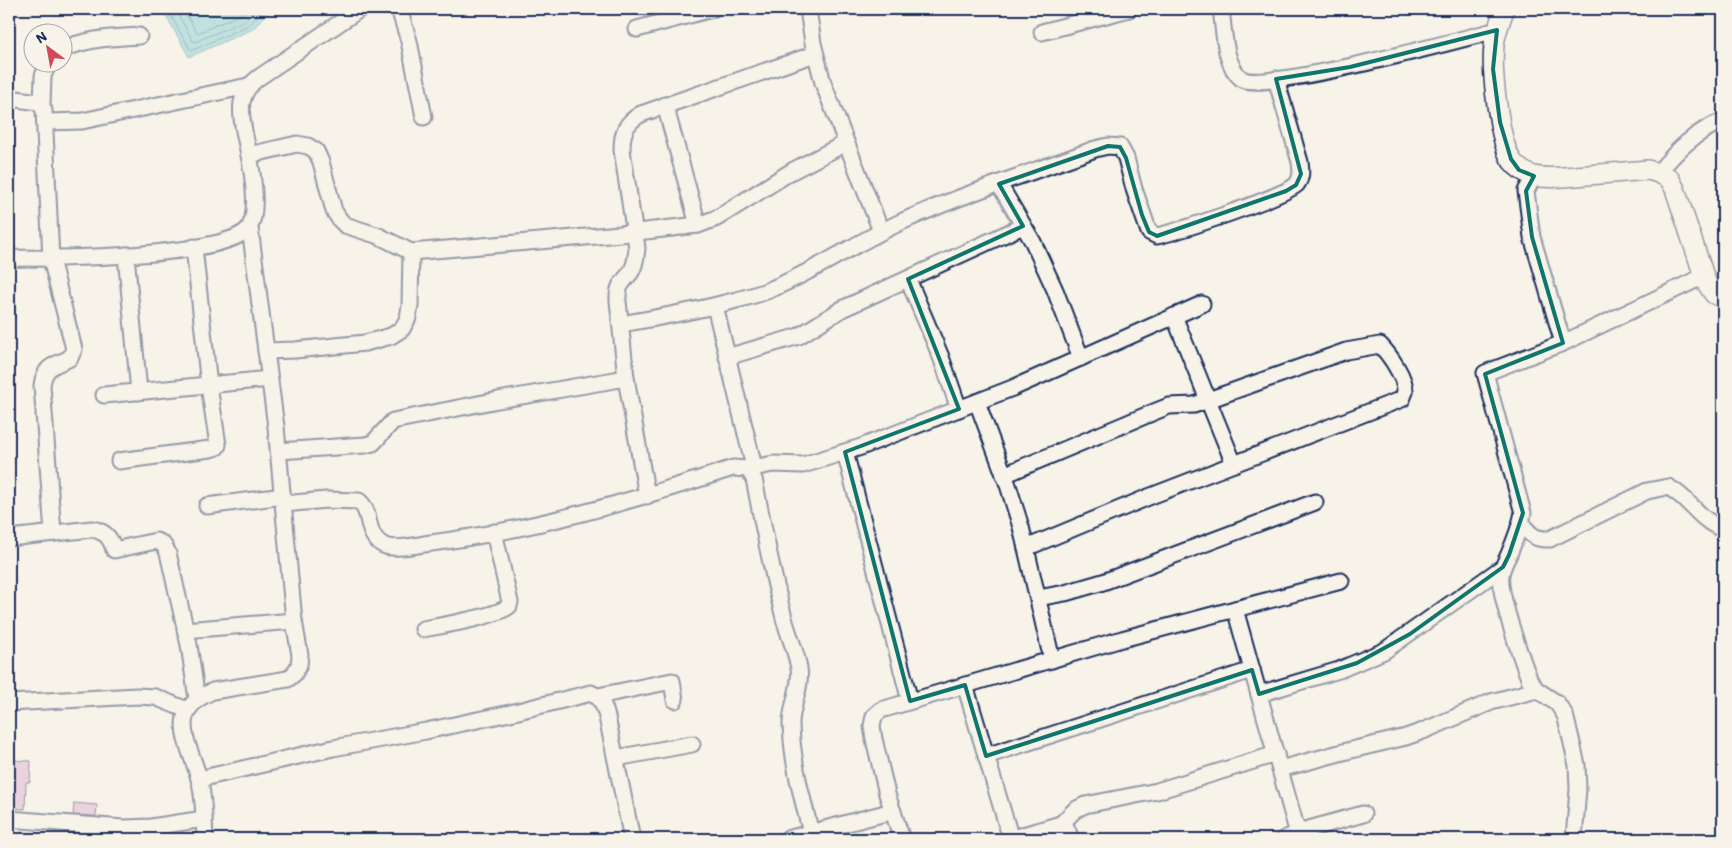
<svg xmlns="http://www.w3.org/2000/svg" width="1732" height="848" viewBox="0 0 1732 848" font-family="Itim,sans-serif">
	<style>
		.water { fill: #7bccd4; stroke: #558da5 }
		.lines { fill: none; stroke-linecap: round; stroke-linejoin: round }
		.shore { stroke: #416e8d; stroke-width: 1 }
		.building { fill: #daaed2; stroke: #1b2f5e }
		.minor-casing { stroke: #1b2f5e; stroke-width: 19 }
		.tertiary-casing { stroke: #1b2f5e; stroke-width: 22 }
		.minor { stroke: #f7f3e8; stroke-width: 15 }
		.tertiary { stroke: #f7f3e8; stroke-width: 19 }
		.marked { fill: none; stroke: #0f766e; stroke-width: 4; stroke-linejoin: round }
	</style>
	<rect width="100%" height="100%" fill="#f7f3e8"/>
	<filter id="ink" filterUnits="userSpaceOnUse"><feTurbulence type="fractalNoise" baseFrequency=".02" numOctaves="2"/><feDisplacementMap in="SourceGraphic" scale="10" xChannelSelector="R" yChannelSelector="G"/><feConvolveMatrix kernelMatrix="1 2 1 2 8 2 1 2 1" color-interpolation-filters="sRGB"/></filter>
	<g filter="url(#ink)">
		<!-- water -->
		<path class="water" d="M151 9H270L253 29 189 57 163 10Z"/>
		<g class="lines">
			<!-- shore -->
			<g class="shore">
				<path d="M167 9 190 49 193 50 249 25 264 9"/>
				<path d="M175 9 193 41 195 42 246 20 255 9"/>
				<path d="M183 9 196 31 198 33 241 14 245 9"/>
			</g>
		</g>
		<!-- building -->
		<g class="building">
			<path d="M9 760 31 761 30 782H26L25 809 9 808Z"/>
			<path d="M74 803 97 805 96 816 73 815Z"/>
			<path d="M75 834 95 835V839H75Z"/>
		</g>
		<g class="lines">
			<!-- minor casing -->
			<g class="minor-casing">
				<g id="minor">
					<path d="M399 9 409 41 424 117"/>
					<path d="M808 9 813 43 823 83 881 231"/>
					<path d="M1221 9C1224 30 1224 66 1242 79 1263 93 1463 39 1497 30"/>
					<path d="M637 29 712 9"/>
					<path d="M1042 32 1129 9"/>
					<path d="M62 50C86 38 113 38 139 36"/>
					<path d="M9 98 39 102 44 110 51 259 74 349 70 358C54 366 45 365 42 385L53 533"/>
					<path d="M42 105 43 76 49 62"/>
					<path d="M665 105 698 225"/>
					<path d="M45 122 82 121 248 86"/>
					<path d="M249 155 297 144 308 146 316 151 321 162 334 211 340 220 345 225 379 236 411 252 410 306 408 318 402 329 391 336 365 343 295 350 266 351"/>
					<path d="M1658 173C1676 151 1696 131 1723 121"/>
					<path d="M1534 176 1526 191 1532 237 1563 343"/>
					<path d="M999 184 1033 242 1055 290 1081 358"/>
					<path d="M411 252 620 234 698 225 717 218 792 171 846 143"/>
					<path d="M126 255 139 392"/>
					<path d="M9 258C46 259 234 258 250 226 260 207 250 158 245 136 243 126 240 113 242 102 244 92 250 84 258 78L360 9"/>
					<path d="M908 279 941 357 959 409"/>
					<path d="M715 306 754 467"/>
					<path d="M1174 316 1234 464"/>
					<path d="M621 324C656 318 691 312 725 303 740 299 754 296 769 290 818 270 861 239 910 218 970 191 1034 172 1095 149L1108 146 1120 147 1126 158 1134 189 1149 232 1157 236C1177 232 1288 195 1297 184 1302 177 1301 170 1300 162L1276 79"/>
					<path d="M727 357 799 336 842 309 1023 226"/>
					<path d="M104 395 270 379"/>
					<path d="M977 402 1008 485 1021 527 1052 660"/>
					<path d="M279 451 365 445 373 443 393 421 498 400 626 378"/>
					<path d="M845 452 910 701"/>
					<path d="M119 461 210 449 217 447 218 445 209 386 194 247"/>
					<path d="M748 469 773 464 803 465 861 447 1015 387 1202 304"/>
					<path d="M1004 475 1154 412 1169 406 1194 405 1346 351 1380 345C1389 354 1406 378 1405 392 1404 394 1403 397 1402 399L1151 496 1026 548"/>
					<path d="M647 496 626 378 618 301C617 285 622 284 631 272 636 264 636 256 637 248L622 150C622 133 625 123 641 114L815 54"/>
					<path d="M284 504 326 500 359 501C373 513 364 534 383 545 392 550 414 546 424 544 529 531 633 501 733 468L748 469 754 479C763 524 771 569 783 614 787 632 796 650 799 668 802 687 791 705 791 724 792 762 802 797 811 833"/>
					<path d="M207 506 283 496"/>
					<path d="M1521 523C1530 534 1534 540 1550 539L1647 491 1668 487C1690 498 1699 521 1723 529"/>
					<path d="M9 538 92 529C105 531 111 538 114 550L156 541C163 543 165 546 168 553L189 645 197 699"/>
					<path d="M1038 598 1065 593 1103 582 1315 502"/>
					<path d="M1235 609 1298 834"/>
					<path d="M423 629C441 626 498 616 509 606L510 602 494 532"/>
					<path d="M185 630 294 621"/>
					<path d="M965 685 1011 839"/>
					<path d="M1259 694 1339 670 1384 651 1503 567"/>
					<path d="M598 696 672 681 675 700"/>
					<path d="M9 703 137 696 155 697 187 710"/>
					<path d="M986 756 1252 670"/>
					<path d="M616 758 692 744"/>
					<path d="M1280 769 1347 751 1406 737 1423 731 1491 702 1537 690"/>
					<path d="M199 779 333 748 426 731 510 713 591 693C602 698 604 706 607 717L632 839"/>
					<path d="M9 819 124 828 151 827 204 819"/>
					<path d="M1061 824 1075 810 1085 805 1157 791 1276 754"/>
					<path d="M205 839C204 820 204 800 200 782 191 745 163 712 213 691L288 679 294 674 299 665 300 655 294 621 276 427 250 228"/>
					<path d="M787 839 893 811"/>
					<path d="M902 839 887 794 874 739 872 726 874 716 881 710 1122 639 1341 581"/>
					<path d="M1009 839 1061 824 1066 827 1071 839"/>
					<path d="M1284 839 1309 829 1363 814"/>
					<path d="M1574 839 1578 789 1577 765 1571 739 1565 715 1557 703 1537 690 1530 681C1522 660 1498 594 1501 575 1502 567 1506 561 1509 554 1515 540 1520 527 1523 513L1485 373 1563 343 1704 276"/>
				</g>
			</g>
			<!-- tertiary casing -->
			<g class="tertiary-casing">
				<path id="tertiary" d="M1504 9C1501 21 1495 33 1494 46 1491 70 1499 142 1512 161 1518 169 1525 173 1534 176 1547 179 1563 177 1576 176 1600 174 1624 172 1648 170L1658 173 1669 178 1675 189 1706 282 1714 294 1723 298"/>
			</g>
			<!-- minor -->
			<use href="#minor" class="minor"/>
			<!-- tertiary -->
			<use href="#tertiary" class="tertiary"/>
		</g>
	</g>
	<!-- marked area -->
	<path d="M0 0H1732V848H0ZM1497 30 1493 69 1500 122 1511 159 1519 170 1534 176 1526 191 1532 237 1563 343 1485 374 1523 513 1509 555 1503 567 1410 634 1357 663 1259 694 1252 670 986 756 965 685 910 701 845 452 959 409 908 279 1023 226 999 184 1108 146 1120 147 1126 158 1142 215 1149 232 1157 236 1286 191 1296 185 1301 174 1276 79 1350 67Z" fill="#f7f3e8" fill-opacity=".55" fill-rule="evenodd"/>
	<path class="marked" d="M1497 30 1493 69 1500 122 1511 159 1519 170 1534 176 1526 191 1532 237 1563 343 1485 374 1523 513 1509 555 1503 567 1410 634 1357 663 1259 694 1252 670 986 756 965 685 910 701 845 452 959 409 908 279 1023 226 999 184 1108 146 1120 147 1126 158 1142 215 1149 232 1157 236 1286 191 1296 185 1301 174 1276 79 1350 67Z"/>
	<!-- margin -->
	<rect width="1732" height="848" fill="none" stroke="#f7f3e8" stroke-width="30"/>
	<rect x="15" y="15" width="1702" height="818" fill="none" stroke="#1b2f5e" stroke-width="2" filter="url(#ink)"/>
	<!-- north arrow -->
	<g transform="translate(48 48) rotate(328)"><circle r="24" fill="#f7f3e8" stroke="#9fa5b1"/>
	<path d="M0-4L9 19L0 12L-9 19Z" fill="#d1495b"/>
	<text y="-8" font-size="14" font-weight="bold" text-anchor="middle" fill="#1b2f5e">N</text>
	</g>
</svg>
